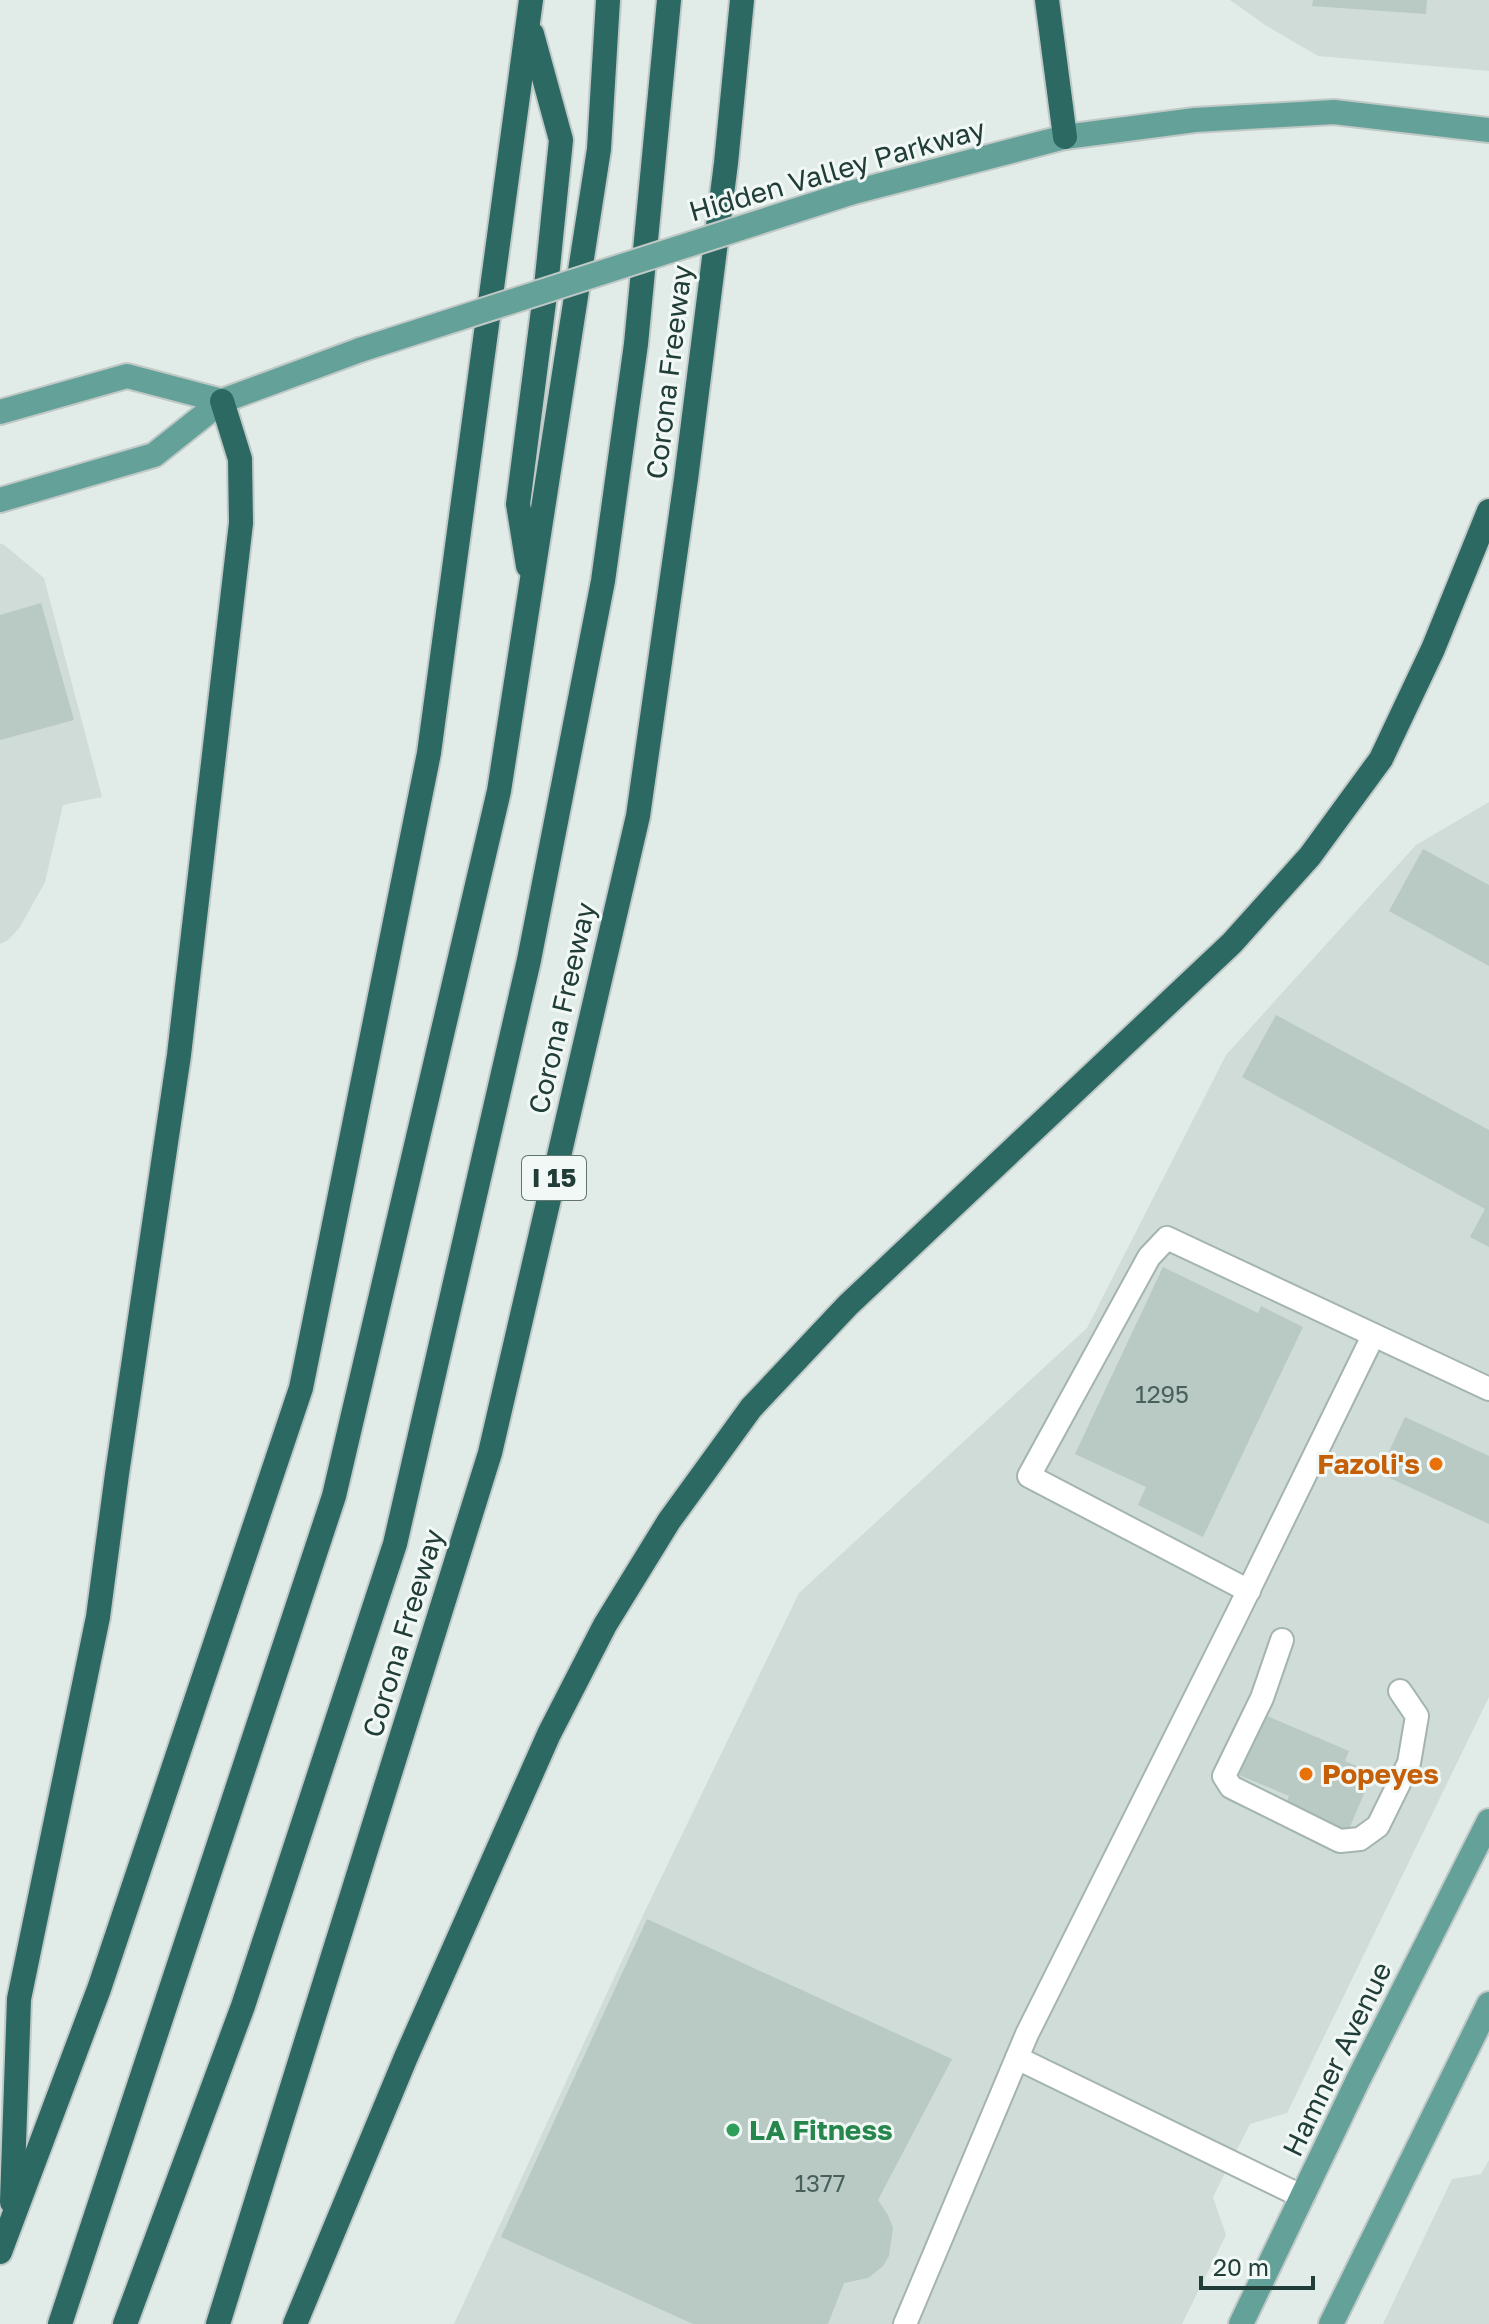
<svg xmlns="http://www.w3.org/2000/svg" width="1489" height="2324" viewBox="0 0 1489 2324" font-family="'Golos Text',sans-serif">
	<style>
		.built { fill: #cfdcd7 }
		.building { fill: #b9c9c4 }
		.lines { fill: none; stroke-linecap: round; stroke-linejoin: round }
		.service-casing { stroke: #a4b4b0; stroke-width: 26 }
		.primary-casing { stroke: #c1c9c7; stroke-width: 28 }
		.motorway-casing { stroke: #c1c9c7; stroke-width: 28 }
		.service { stroke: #fff; stroke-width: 22 }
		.primary { stroke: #64a299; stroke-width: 24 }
		.motorway { stroke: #2c6963; stroke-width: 24 }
		.primary-bridge-casing { stroke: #c1c9c7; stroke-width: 28; stroke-linecap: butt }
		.primary-bridge { stroke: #64a299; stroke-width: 24 }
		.food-dot { fill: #e8710a; stroke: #f1f8f5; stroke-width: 3 }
		.leisure-dot { fill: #2e9e5b; stroke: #f1f8f5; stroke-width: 3 }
		.labels { text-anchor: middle; stroke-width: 6; stroke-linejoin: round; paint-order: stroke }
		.number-label { font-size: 24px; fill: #47605b }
		.shield { fill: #f1f8f5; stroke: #5f7571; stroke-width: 2 }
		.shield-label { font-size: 26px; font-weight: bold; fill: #213d38 }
		.street-label { font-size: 28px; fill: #213d38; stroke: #f1f8f5 }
		.food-label { font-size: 28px; font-weight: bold; fill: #c56008; stroke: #f1f8f5; text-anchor: end }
		.leisure-label { font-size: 28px; font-weight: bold; fill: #27864d; stroke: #f1f8f5; text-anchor: start }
	</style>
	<rect width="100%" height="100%" fill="#e1ece8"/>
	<!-- built -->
	<g class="built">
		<path d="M1230 0H1489V71L1318 56 1265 25Z"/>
		<path d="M0 544H3L44 578 102 797 63 805 45 882 20 927 8 940 0 944Z"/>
		<path d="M1489 802V1697L1287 2113 1250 2124 1213 2197 1226 2235 1182 2324H454L644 1913 799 1593 1087 1328 1226 1055 1416 845Z"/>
		<path d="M1489 2160V2324H1383L1452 2179 1481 2174Z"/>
	</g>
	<!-- building -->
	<g class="building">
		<path d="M1313 0H1427L1426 14 1312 6Z"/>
		<path d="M41 603 74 720 0 740V615Z"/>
		<path d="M1423 849 1489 885V966L1389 911Z"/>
		<path d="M1276 1015 1489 1130V1247L1470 1237 1485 1209 1242 1077Z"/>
		<path d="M1163 1267 1258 1313 1261 1306 1303 1327 1203 1537 1138 1505 1146 1487 1075 1454Z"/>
		<path d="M1405 1417 1489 1456V1524L1379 1473Z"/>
		<path d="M1265 1715 1349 1751 1345 1761 1373 1773 1348 1831 1286 1804 1289 1796 1239 1775Z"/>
		<path d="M647 1919 952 2059 878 2200 888 2215 893 2228 889 2256 883 2266 868 2278 844 2283 828 2324H693L501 2237Z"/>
	</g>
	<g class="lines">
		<!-- service casing -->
		<g class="service-casing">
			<g id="service">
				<path d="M1249 1591 1029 1476 1149 1257 1167 1238 1489 1389"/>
				<path d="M1282 1640 1262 1698 1224 1776 1231 1787 1340 1841 1360 1839 1378 1826 1409 1763 1417 1716 1400 1691"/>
				<path d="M1017 2058 1303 2197"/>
				<path d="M905 2324 1027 2034 1235 1618 1373 1336"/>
			</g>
		</g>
		<!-- primary casing -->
		<g class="primary-casing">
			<g id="primary">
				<path d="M850 193 1065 137 1195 120 1334 112 1489 130"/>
				<path d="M0 412 127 376 222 401"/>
				<path d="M0 500 154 455 222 401 360 350"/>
				<path d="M1241 2324 1358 2080 1489 1821"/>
				<path d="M1331 2324 1489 2004"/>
			</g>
		</g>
		<!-- motorway casing -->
		<g class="motorway-casing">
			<g id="motorway">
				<path d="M1047 0 1065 137"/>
				<path d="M528 566 518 504 546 287 561 140 532 34"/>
				<path d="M12 2202 19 1999 98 1617 117 1474 179 1055 241 523 240 459 222 401"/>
				<path d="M0 2252 99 1989 301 1388 429 753 531 0"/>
				<path d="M60 2324 334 1496 499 791 599 149 608 0"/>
				<path d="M125 2324 243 2006 395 1544 529 960 603 581 636 344 669 0"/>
				<path d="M218 2324 490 1453 638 816 686 479 726 163 742 0"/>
				<path d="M295 2324 406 2057 549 1734 605 1625 669 1521 751 1408 848 1305 1232 943 1310 856 1381 759 1433 649 1489 511"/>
			</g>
		</g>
		<!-- service -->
		<use href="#service" class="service"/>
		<!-- primary -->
		<use href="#primary" class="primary"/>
		<!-- motorway -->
		<use href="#motorway" class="motorway"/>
		<!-- primary-bridge casing -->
		<g class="primary-bridge-casing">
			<path id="primary-bridge" d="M360 350 850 193"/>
		</g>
		<!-- primary-bridge -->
		<use href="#primary-bridge" class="primary-bridge"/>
	</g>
	<!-- markers -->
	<g class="food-dot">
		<circle cx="1436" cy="1464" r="8"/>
		<circle cx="1306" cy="1774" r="8"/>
	</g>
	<circle class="leisure-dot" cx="733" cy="2130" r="8"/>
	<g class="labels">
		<!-- number labels -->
		<g class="number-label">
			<text x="1162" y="1403">1295</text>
			<text x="820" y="2192">1377</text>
		</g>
		<!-- shield labels -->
		<rect class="shield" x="522" y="1156" width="64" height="44" rx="6"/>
		<g class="shield-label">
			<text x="554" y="1187">I 15</text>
		</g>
		<!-- street labels -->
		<g class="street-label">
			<text transform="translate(837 170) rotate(-16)" y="10">Hidden Valley Parkway</text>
			<text transform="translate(669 372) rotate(-83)" y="10">Corona Freeway</text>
			<text transform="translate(562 1008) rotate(-77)" y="10">Corona Freeway</text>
			<text transform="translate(403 1633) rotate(-73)" y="10">Corona Freeway</text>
			<text transform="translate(1337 2059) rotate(-64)" y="10">Hamner Avenue</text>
		</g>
		<!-- food labels -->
		<g class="food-label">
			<text x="1420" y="1474">Fazoli's</text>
			<text x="1322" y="1784" text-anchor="start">Popeyes</text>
		</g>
		<!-- leisure labels -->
		<g class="leisure-label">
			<text x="749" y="2140">LA Fitness</text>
		</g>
	</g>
	<!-- scale -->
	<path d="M1201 2276v12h112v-12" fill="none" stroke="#213d38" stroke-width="4"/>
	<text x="1213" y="2276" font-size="24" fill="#213d38" stroke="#f1f8f5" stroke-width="6" paint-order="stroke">20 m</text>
</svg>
